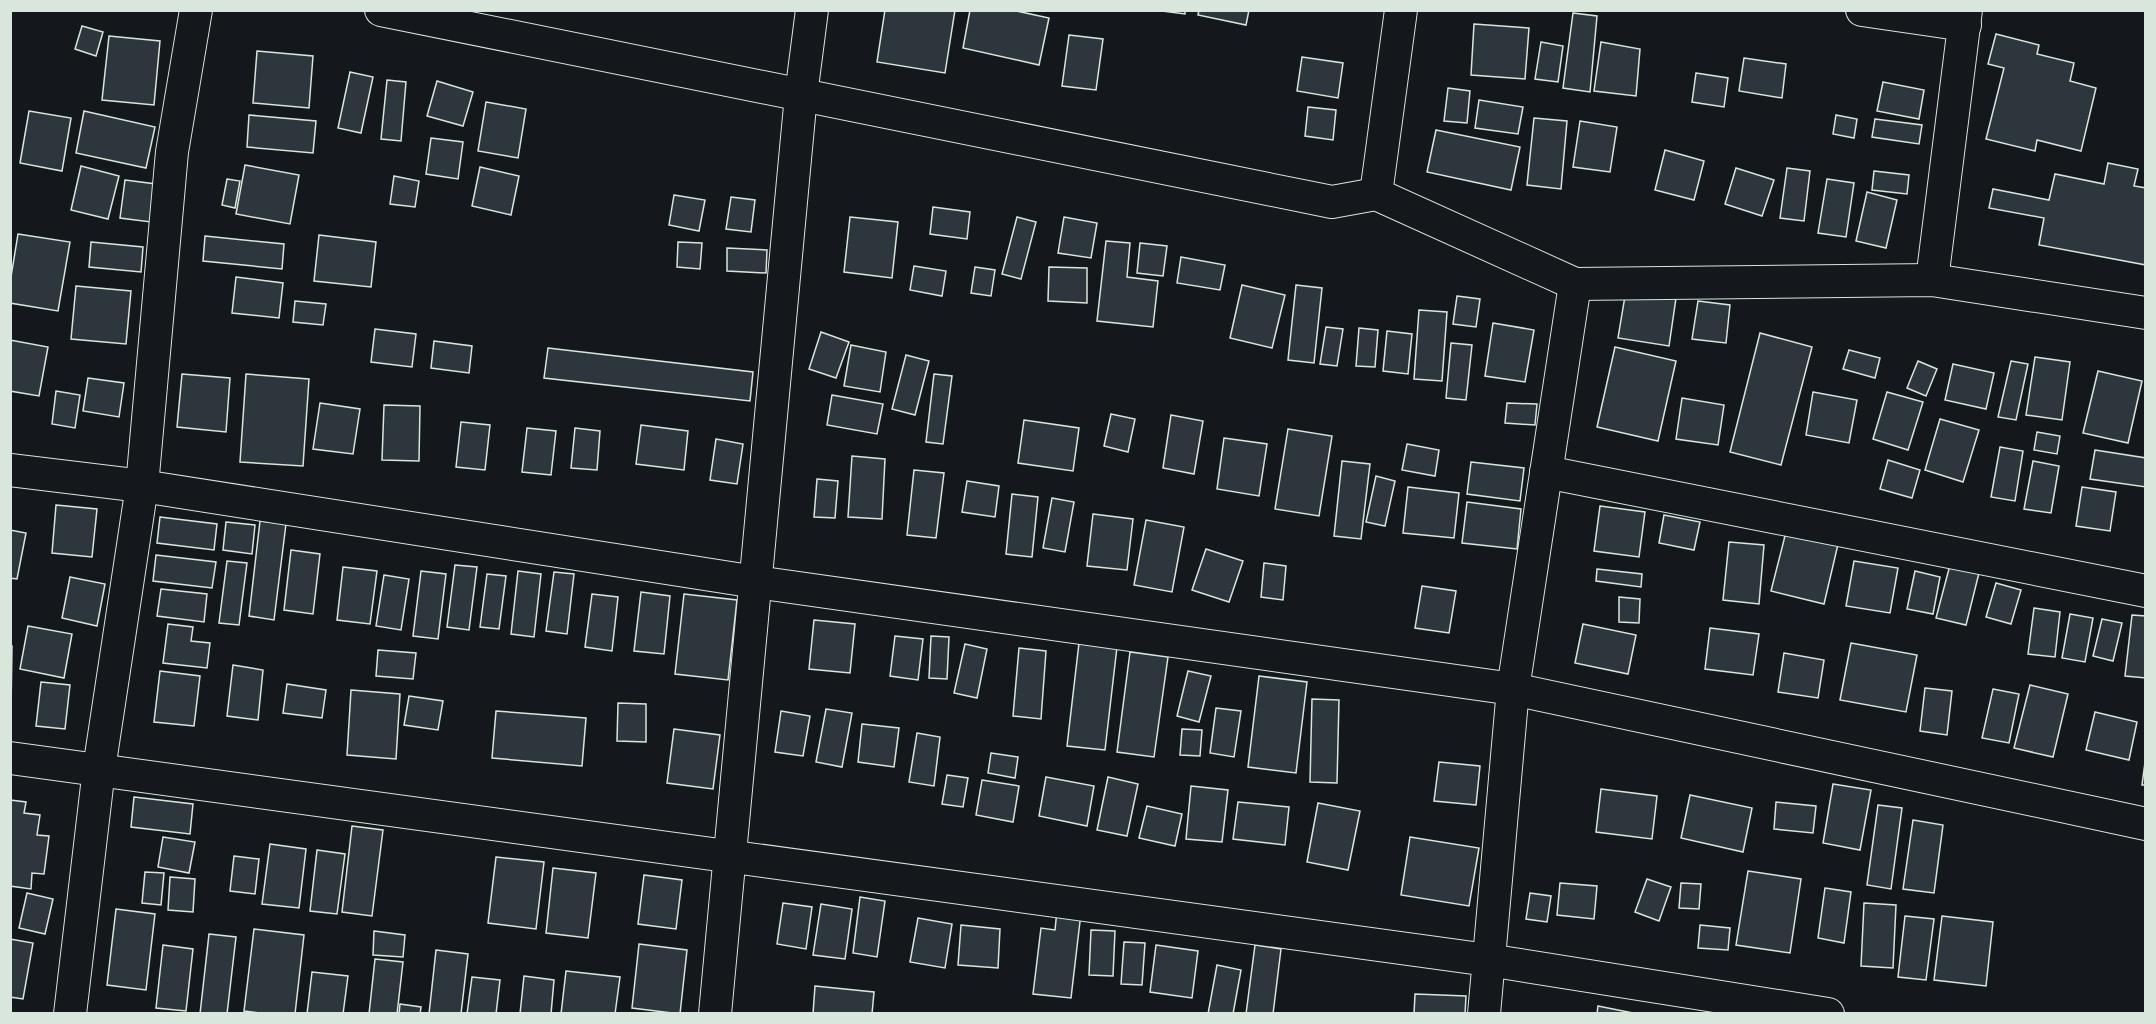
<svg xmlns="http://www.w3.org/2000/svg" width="2156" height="1024" viewBox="0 0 2156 1024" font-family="Overpass,sans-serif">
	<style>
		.building { fill: #2c363c; stroke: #d8e6dc; stroke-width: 1.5 }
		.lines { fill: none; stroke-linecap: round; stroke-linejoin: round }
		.street-casing { stroke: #d8e6dc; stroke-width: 34 }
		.street { stroke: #14181c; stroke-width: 32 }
	</style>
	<rect width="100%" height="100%" fill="#14181c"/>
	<!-- building -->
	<g class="building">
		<path d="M885 10H955L945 73 877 62Z"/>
		<path d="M970 10H1012L1049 18 1039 65 963 48Z"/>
		<path d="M1154 10H1185V14Z"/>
		<path d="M1199 10H1249L1246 25 1198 15Z"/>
		<path d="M1573 13 1597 16 1590 92 1563 88Z"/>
		<path d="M1474 24 1529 28 1525 79 1471 75Z"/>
		<path d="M82 26 103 32 96 56 75 49Z"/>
		<path d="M1996 34 2039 45 2037 54 2074 63 2070 81 2096 88 2081 151 2037 140 2035 151 1986 139 2004 68 1988 64Z"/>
		<path d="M1069 35 1103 39 1096 90 1062 86Z"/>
		<path d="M109 36 160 41 154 105 102 100Z"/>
		<path d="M1541 42 1563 46 1558 82 1535 79Z"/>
		<path d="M1601 42 1640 49 1636 96 1594 91Z"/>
		<path d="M257 51 313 56 309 108 253 103Z"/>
		<path d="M1302 57 1343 63 1338 98 1297 91Z"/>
		<path d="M1744 58 1786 64 1782 98 1739 91Z"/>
		<path d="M350 72 373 77 361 133 338 128Z"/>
		<path d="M1696 73 1728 78 1724 107 1692 102Z"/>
		<path d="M387 80 406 82 401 141 381 139Z"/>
		<path d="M437 81 473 92 463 126 427 116Z"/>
		<path d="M1883 82 1924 90 1919 119 1877 111Z"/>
		<path d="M1448 88 1470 91 1467 123 1444 121Z"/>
		<path d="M1479 100 1523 107 1518 134 1475 128Z"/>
		<path d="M486 102 526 109 518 158 478 151Z"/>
		<path d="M1308 107 1336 110 1333 140 1305 136Z"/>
		<path d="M29 111 71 118 62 171 20 163Z"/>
		<path d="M84 111 155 127 146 168 76 153Z"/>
		<path d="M249 115 316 121 313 153 247 147Z"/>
		<path d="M1836 115 1857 119 1854 138 1833 134Z"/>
		<path d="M1534 118 1567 121 1561 189 1527 185Z"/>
		<path d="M1875 119 1922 125 1919 144 1872 137Z"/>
		<path d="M1580 121 1617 127 1610 172 1573 167Z"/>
		<path d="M1436 130 1520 147 1511 190 1427 172Z"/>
		<path d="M431 138 463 142 458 179 426 174Z"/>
		<path d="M1665 150 1704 161 1694 200 1655 190Z"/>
		<path d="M2108 163 2138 169 2134 186 2146 188V265L2039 245 2044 218 1989 208 1993 189 2049 200 2055 174 2104 184Z"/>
		<path d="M245 165 299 175 290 224 236 214Z"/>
		<path d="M81 166 119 176 108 219 71 210Z"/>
		<path d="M480 167 519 176 511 215 472 206Z"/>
		<path d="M1736 168 1774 180 1762 216 1725 204Z"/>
		<path d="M1787 168 1810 171 1804 221 1780 218Z"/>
		<path d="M1874 171 1909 175 1907 194 1872 190Z"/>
		<path d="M394 176 419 181 415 207 390 204Z"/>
		<path d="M227 179 240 181 235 208 222 205Z"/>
		<path d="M1827 179 1854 183 1846 237 1818 233Z"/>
		<path d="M125 180 156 184 151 222 120 218Z"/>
		<path d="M1867 192 1897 200 1886 248 1856 241Z"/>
		<path d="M674 195 705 200 699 231 669 225Z"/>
		<path d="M731 197 755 200 751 232 726 229Z"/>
		<path d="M933 207 970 212 967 239 930 234Z"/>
		<path d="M850 217 898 222 892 278 844 272Z"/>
		<path d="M1017 217 1036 222 1021 279 1002 274Z"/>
		<path d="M1064 217 1097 223 1091 258 1058 253Z"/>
		<path d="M18 234 70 242 58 311 10 303V283Z"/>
		<path d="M319 235 376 242 371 287 314 281Z"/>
		<path d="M205 236 284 244 282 269 203 261Z"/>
		<path d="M1106 241 1130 243 1127 277 1158 281 1153 327 1097 321Z"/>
		<path d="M91 242 143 247 141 272 89 267Z"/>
		<path d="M678 242 702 243 700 269 677 267Z"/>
		<path d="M1140 243 1167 246 1163 276 1137 273Z"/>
		<path d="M727 248 767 250 766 273 727 271Z"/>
		<path d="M1181 257 1225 265 1220 290 1177 283Z"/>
		<path d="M914 266 946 271 942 296 910 290Z"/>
		<path d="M975 267 995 270 991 296 971 293Z"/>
		<path d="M1049 267 1087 268V303L1048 301Z"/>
		<path d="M236 277 283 283 279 318 232 313Z"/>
		<path d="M1242 285 1285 295 1272 348 1230 338Z"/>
		<path d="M1296 285 1322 288 1314 363 1288 360Z"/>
		<path d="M76 286 131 291 126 344 71 339Z"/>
		<path d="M1626 290 1676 298 1669 346 1618 338Z"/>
		<path d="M1457 296 1480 299 1476 327 1453 324Z"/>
		<path d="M295 301 326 304 323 325 293 322Z"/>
		<path d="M1698 301 1730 305 1726 343 1692 339Z"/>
		<path d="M1419 310 1447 312 1442 381 1414 379Z"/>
		<path d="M1493 323 1534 330 1525 382 1485 376Z"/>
		<path d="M1326 327 1343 329 1337 366 1320 364Z"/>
		<path d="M1359 328 1378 330 1375 367 1356 366Z"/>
		<path d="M375 329 416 334 412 367 371 362Z"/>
		<path d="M1387 331 1412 334 1408 374 1383 371Z"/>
		<path d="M821 332 849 342 836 378 809 369Z"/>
		<path d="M1760 333 1812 347 1781 465 1730 452Z"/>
		<path d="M10 340 48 347 39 396 10 391Z"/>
		<path d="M434 341 472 346 469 373 431 368Z"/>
		<path d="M1451 343 1472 345 1466 400 1446 398Z"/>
		<path d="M851 345 886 352 880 392 844 386Z"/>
		<path d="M1615 347 1676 361 1658 441 1597 427Z"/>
		<path d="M548 348 753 372 750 401 544 378Z"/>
		<path d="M1849 350 1880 358 1875 378 1843 369Z"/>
		<path d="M906 355 929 361 915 415 892 409Z"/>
		<path d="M2035 357 2070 362 2062 420 2026 415Z"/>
		<path d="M1918 361 1937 369 1926 396 1907 388Z"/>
		<path d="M2011 361 2028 364 2016 420 1998 417Z"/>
		<path d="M1953 364 1994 373 1986 409 1945 400Z"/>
		<path d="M2098 371 2142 381 2128 443 2083 433Z"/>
		<path d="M182 374 230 378 226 432 177 427Z"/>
		<path d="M246 374 309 379 303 466 240 462Z"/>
		<path d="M934 374 952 376 943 444 926 442Z"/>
		<path d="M88 378 124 383 119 417 83 411Z"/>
		<path d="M56 391 80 395 75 428 52 424Z"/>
		<path d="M1813 392 1857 400 1849 443 1806 435Z"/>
		<path d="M1887 392 1923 402 1908 450 1873 439Z"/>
		<path d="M832 395 883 404 877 434 827 425Z"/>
		<path d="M1682 398 1724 405 1718 445 1676 439Z"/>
		<path d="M320 403 360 409 353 454 313 449Z"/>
		<path d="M1507 403 1537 404 1535 425 1505 423Z"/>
		<path d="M384 405 420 406 419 461 382 460Z"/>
		<path d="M1111 414 1135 419 1128 452 1104 446Z"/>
		<path d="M1171 415 1203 421 1194 474 1163 468Z"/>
		<path d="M1940 419 1979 430 1963 482 1925 470Z"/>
		<path d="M1024 420 1079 428 1073 471 1018 463Z"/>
		<path d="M461 422 490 425 485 470 456 467Z"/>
		<path d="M641 425 688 431 684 470 636 464Z"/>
		<path d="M527 428 556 431 551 475 522 472Z"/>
		<path d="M575 428 600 431 597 470 571 468Z"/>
		<path d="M1288 429 1332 436 1319 516 1275 509Z"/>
		<path d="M2037 432 2060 436 2057 454 2034 450Z"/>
		<path d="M1224 438 1267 444 1259 496 1217 489Z"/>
		<path d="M716 439 743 444 737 484 710 480Z"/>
		<path d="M1407 444 1439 450 1435 476 1402 470Z"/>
		<path d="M2000 447 2023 451 2015 501 1991 497Z"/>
		<path d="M2095 450 2146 458V487L2090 479Z"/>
		<path d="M852 456 885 459 882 519 848 517Z"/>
		<path d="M1888 460 1920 470 1912 498 1880 489Z"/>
		<path d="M1342 461 1370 464 1361 539 1334 536Z"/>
		<path d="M2033 461 2059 466 2051 513 2024 509Z"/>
		<path d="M1471 462 1524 468 1520 501 1467 494Z"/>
		<path d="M914 470 944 473 936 538 907 535Z"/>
		<path d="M1376 476 1395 481 1385 526 1366 522Z"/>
		<path d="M817 479 838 481 835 518 814 517Z"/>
		<path d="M967 481 999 486 995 517 962 512Z"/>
		<path d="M1408 487 1459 493 1454 538 1403 533Z"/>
		<path d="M2082 487 2116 492 2110 531 2076 526Z"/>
		<path d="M1012 494 1038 497 1032 557 1006 554Z"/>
		<path d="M1052 498 1074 502 1065 552 1043 548Z"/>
		<path d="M1467 502 1521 509 1517 549 1462 543Z"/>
		<path d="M56 505 97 509 92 557 52 553Z"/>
		<path d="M1600 506 1645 512 1639 557 1594 551Z"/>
		<path d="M1093 514 1133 519 1127 570 1087 566Z"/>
		<path d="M1664 515 1700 522 1694 550 1659 543Z"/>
		<path d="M160 517 217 524 214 550 157 543Z"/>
		<path d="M1146 520 1184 527 1172 592 1134 585Z"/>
		<path d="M260 521 286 524 274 620 249 616Z"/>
		<path d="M226 522 255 525 252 554 223 550Z"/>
		<path d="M1787 528 1839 540 1824 604 1771 591Z"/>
		<path d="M10 530 26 533 17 579 10 578Z"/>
		<path d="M1729 542 1764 545 1759 604 1723 600Z"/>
		<path d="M1206 549 1243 561 1229 602 1192 590Z"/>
		<path d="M291 550 320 554 313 614 284 610Z"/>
		<path d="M156 555 216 562 212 588 153 581Z"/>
		<path d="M227 561 247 563 239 625 219 623Z"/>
		<path d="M1854 561 1898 568 1890 613 1846 606Z"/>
		<path d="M1264 563 1286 566 1283 600 1261 597Z"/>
		<path d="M455 565 477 567 469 630 447 627Z"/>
		<path d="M1950 565 1979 573 1966 625 1936 618Z"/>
		<path d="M343 567 377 571 370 624 337 620Z"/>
		<path d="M1597 569 1642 574 1641 587 1596 581Z"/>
		<path d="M421 571 446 574 438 639 413 636Z"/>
		<path d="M518 571 541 574 534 637 511 634Z"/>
		<path d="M1915 571 1940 577 1933 614 1907 609Z"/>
		<path d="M554 572 574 574 567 634 546 631Z"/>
		<path d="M487 574 506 576 499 629 480 627Z"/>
		<path d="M384 575 409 579 401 630 376 626Z"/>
		<path d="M70 577 105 584 97 626 62 618Z"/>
		<path d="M1996 583 2021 590 2011 624 1986 617Z"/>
		<path d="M1422 586 1456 591 1449 633 1415 628Z"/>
		<path d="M161 589 207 594 204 622 157 616Z"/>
		<path d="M641 592 670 596 664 654 634 651Z"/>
		<path d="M592 594 618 597 612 651 585 647Z"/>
		<path d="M684 594 737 600 728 680 675 674Z"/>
		<path d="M1619 597 1640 599 1639 623 1619 622Z"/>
		<path d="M2034 608 2060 612 2055 657 2028 654Z"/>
		<path d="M2070 614 2093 618 2085 662 2062 658Z"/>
		<path d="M2132 615 2146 616V678L2125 676Z"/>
		<path d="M2102 619 2122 623 2113 661 2093 656Z"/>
		<path d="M814 620 855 624 850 673 809 669Z"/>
		<path d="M168 624 193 627 191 641 210 643 207 668 163 663Z"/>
		<path d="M1583 624 1636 635 1628 674 1575 663Z"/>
		<path d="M28 626 72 634 64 678 20 669Z"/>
		<path d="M1710 628 1759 634 1753 675 1705 669Z"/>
		<path d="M895 636 923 639 918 680 890 676Z"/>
		<path d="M931 636 949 637 947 679 929 678Z"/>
		<path d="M1079 643 1117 647 1105 750 1067 746Z"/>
		<path d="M1851 643 1917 655 1906 712 1840 700Z"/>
		<path d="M965 644 987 649 977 698 954 693Z"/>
		<path d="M10 646H12L11 710H10Z"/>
		<path d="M1019 648 1046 651 1041 719 1013 716Z"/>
		<path d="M378 650 416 653 413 679 376 676Z"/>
		<path d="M1130 652 1168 657 1154 757 1117 752Z"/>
		<path d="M1784 653 1824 660 1818 698 1778 692Z"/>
		<path d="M233 665 263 670 258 720 227 716Z"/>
		<path d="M160 671 200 676 194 726 154 722Z"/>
		<path d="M1188 671 1211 676 1199 722 1177 716Z"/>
		<path d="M1259 676 1307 682 1296 773 1248 767Z"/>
		<path d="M41 682 70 685 65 729 36 726Z"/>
		<path d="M287 684 326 690 322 718 283 713Z"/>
		<path d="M2030 685 2068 694 2053 757 2014 748Z"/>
		<path d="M1925 688 1952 691 1947 735 1920 731Z"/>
		<path d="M1993 689 2019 694 2009 743 1982 738Z"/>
		<path d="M351 690 400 694 396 759 347 755Z"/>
		<path d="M409 696 443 701 438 730 404 725Z"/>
		<path d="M1312 699 1339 700 1337 783 1310 782Z"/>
		<path d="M618 703 646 704V742L617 741Z"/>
		<path d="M1216 708 1241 711 1234 757 1210 753Z"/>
		<path d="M826 709 852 713 842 767 816 762Z"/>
		<path d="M496 711 586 718 582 766 492 758Z"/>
		<path d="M781 711 810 716 803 756 775 752Z"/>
		<path d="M2095 712 2137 722 2129 760 2086 750Z"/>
		<path d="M862 724 899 728 894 767 858 762Z"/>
		<path d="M674 729 720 735 713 789 667 783Z"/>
		<path d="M1182 729 1202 730 1200 756 1180 755Z"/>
		<path d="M917 733 940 737 934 786 909 782Z"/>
		<path d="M991 753 1018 757 1015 778 988 773Z"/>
		<path d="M2146 755V785H2142Z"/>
		<path d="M1439 762 1480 766 1476 805 1434 801Z"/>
		<path d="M947 775 968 778 963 807 942 804Z"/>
		<path d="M1046 777 1094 786 1087 826 1039 816Z"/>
		<path d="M1108 777 1138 784 1127 836 1097 830Z"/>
		<path d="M982 780 1019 786 1013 822 976 815Z"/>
		<path d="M1833 784 1871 790 1860 850 1823 843Z"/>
		<path d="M1191 786 1228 790 1222 842 1186 839Z"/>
		<path d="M1601 789 1657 796 1652 839 1596 832Z"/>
		<path d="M1690 795 1752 808 1743 852 1681 838Z"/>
		<path d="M134 797 193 804 190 834 131 827Z"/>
		<path d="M10 800 26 802 24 813 40 815 37 835 49 836 44 874 32 873 31 889 10 886Z"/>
		<path d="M1238 802 1289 807 1285 845 1233 839Z"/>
		<path d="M1776 802 1816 806 1813 833 1774 829Z"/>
		<path d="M1318 803 1360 811 1348 870 1307 862Z"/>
		<path d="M1878 805 1902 808 1891 889 1867 885Z"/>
		<path d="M1147 806 1182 814 1175 846 1139 838Z"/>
		<path d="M1913 820 1943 825 1934 893 1903 889Z"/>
		<path d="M352 826 383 830 372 916 342 912Z"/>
		<path d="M163 837 195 842 189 873 158 867Z"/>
		<path d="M1410 837 1479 848 1469 906 1401 895Z"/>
		<path d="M270 844 306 849 299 908 262 904Z"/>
		<path d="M317 850 345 854 337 914 310 911Z"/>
		<path d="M234 856 259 859 255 894 230 891Z"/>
		<path d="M496 857 544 862 536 929 488 923Z"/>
		<path d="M553 868 596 873 588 938 546 933Z"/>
		<path d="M1748 871 1801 879 1790 953 1736 945Z"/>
		<path d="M145 872 164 873 161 905 142 903Z"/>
		<path d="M644 875 682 880 676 929 638 924Z"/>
		<path d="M170 877 195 879 193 912 168 910Z"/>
		<path d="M1647 879 1671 887 1659 921 1635 912Z"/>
		<path d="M1560 883 1597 886 1594 919 1557 915Z"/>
		<path d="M1681 883 1701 884 1699 909 1679 908Z"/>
		<path d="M1825 888 1851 892 1844 943 1818 938Z"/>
		<path d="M27 893 53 899 45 934 19 928Z"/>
		<path d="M1530 893 1551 896 1547 922 1526 919Z"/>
		<path d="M860 897 885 901 877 957 853 953Z"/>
		<path d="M783 903 812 907 806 949 777 944Z"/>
		<path d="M1864 903 1896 905 1893 968 1861 966Z"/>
		<path d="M821 904 852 909 845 959 813 955Z"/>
		<path d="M116 909 155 914 146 990 107 985Z"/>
		<path d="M1057 910 1081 913 1071 998 1033 994 1041 928 1055 930Z"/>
		<path d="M1905 916 1934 919 1926 980 1898 977Z"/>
		<path d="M1942 916 1993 922 1986 986 1934 980Z"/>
		<path d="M918 918 952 924 945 968 910 962Z"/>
		<path d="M961 925 1000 929 998 968 958 965Z"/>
		<path d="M1700 925 1730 928 1728 950 1698 948Z"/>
		<path d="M254 929 304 935 295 1014H268L244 1011Z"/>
		<path d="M1091 930 1115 931 1113 976 1089 975Z"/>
		<path d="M374 931 405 935 403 957 373 955Z"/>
		<path d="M209 934 236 937 227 1014H200Z"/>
		<path d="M10 939 33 943 23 999 10 997Z"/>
		<path d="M1124 942 1145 943 1142 985 1121 984Z"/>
		<path d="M639 944 687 950 680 1014 632 1008Z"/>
		<path d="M163 945 193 949 186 1011 156 1008Z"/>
		<path d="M1156 945 1198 951 1192 998 1150 992Z"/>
		<path d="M1255 945 1281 949 1273 1014H1246Z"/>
		<path d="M436 950 468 954 461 1014H429Z"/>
		<path d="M375 959 403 962 397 1014H369Z"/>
		<path d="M1217 965 1241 970 1233 1014H1208Z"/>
		<path d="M566 971 620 977 615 1014H561Z"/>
		<path d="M312 972 348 976 343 1014H307Z"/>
		<path d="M524 976 554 980 551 1014H520Z"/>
		<path d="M472 977 500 980 496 1014H467Z"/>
		<path d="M815 986 874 992 872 1014H813Z"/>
		<path d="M1415 994 1466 996 1465 1014H1414Z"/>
		<path d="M400 1004 421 1007 420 1014H399Z"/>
		<path d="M1598 1006 1638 1014H1597Z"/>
	</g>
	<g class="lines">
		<!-- street casing -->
		<g class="street-casing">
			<g id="street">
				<path d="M381 10 1332 202 1376 194 1575 284 1932 280 2146 313"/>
				<path d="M1862 10 1965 25"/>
				<path d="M1376 194 1401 10"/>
				<path d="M1932 280 1966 10"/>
				<path d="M10 470 142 486 756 582 1513 689 2146 824"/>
				<path d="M1546 472 2146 591"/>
				<path d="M10 758 1488 960 1828 1014"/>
				<path d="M70 1014 99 769 142 486 172 152 196 10"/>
				<path d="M715 1014 801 95 812 10"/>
				<path d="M1484 1014 1513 689 1575 284"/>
			</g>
		</g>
		<!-- street -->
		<use href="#street" class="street"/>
	</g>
	<!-- border -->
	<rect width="2156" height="1024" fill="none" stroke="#d8e6dc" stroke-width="24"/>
</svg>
